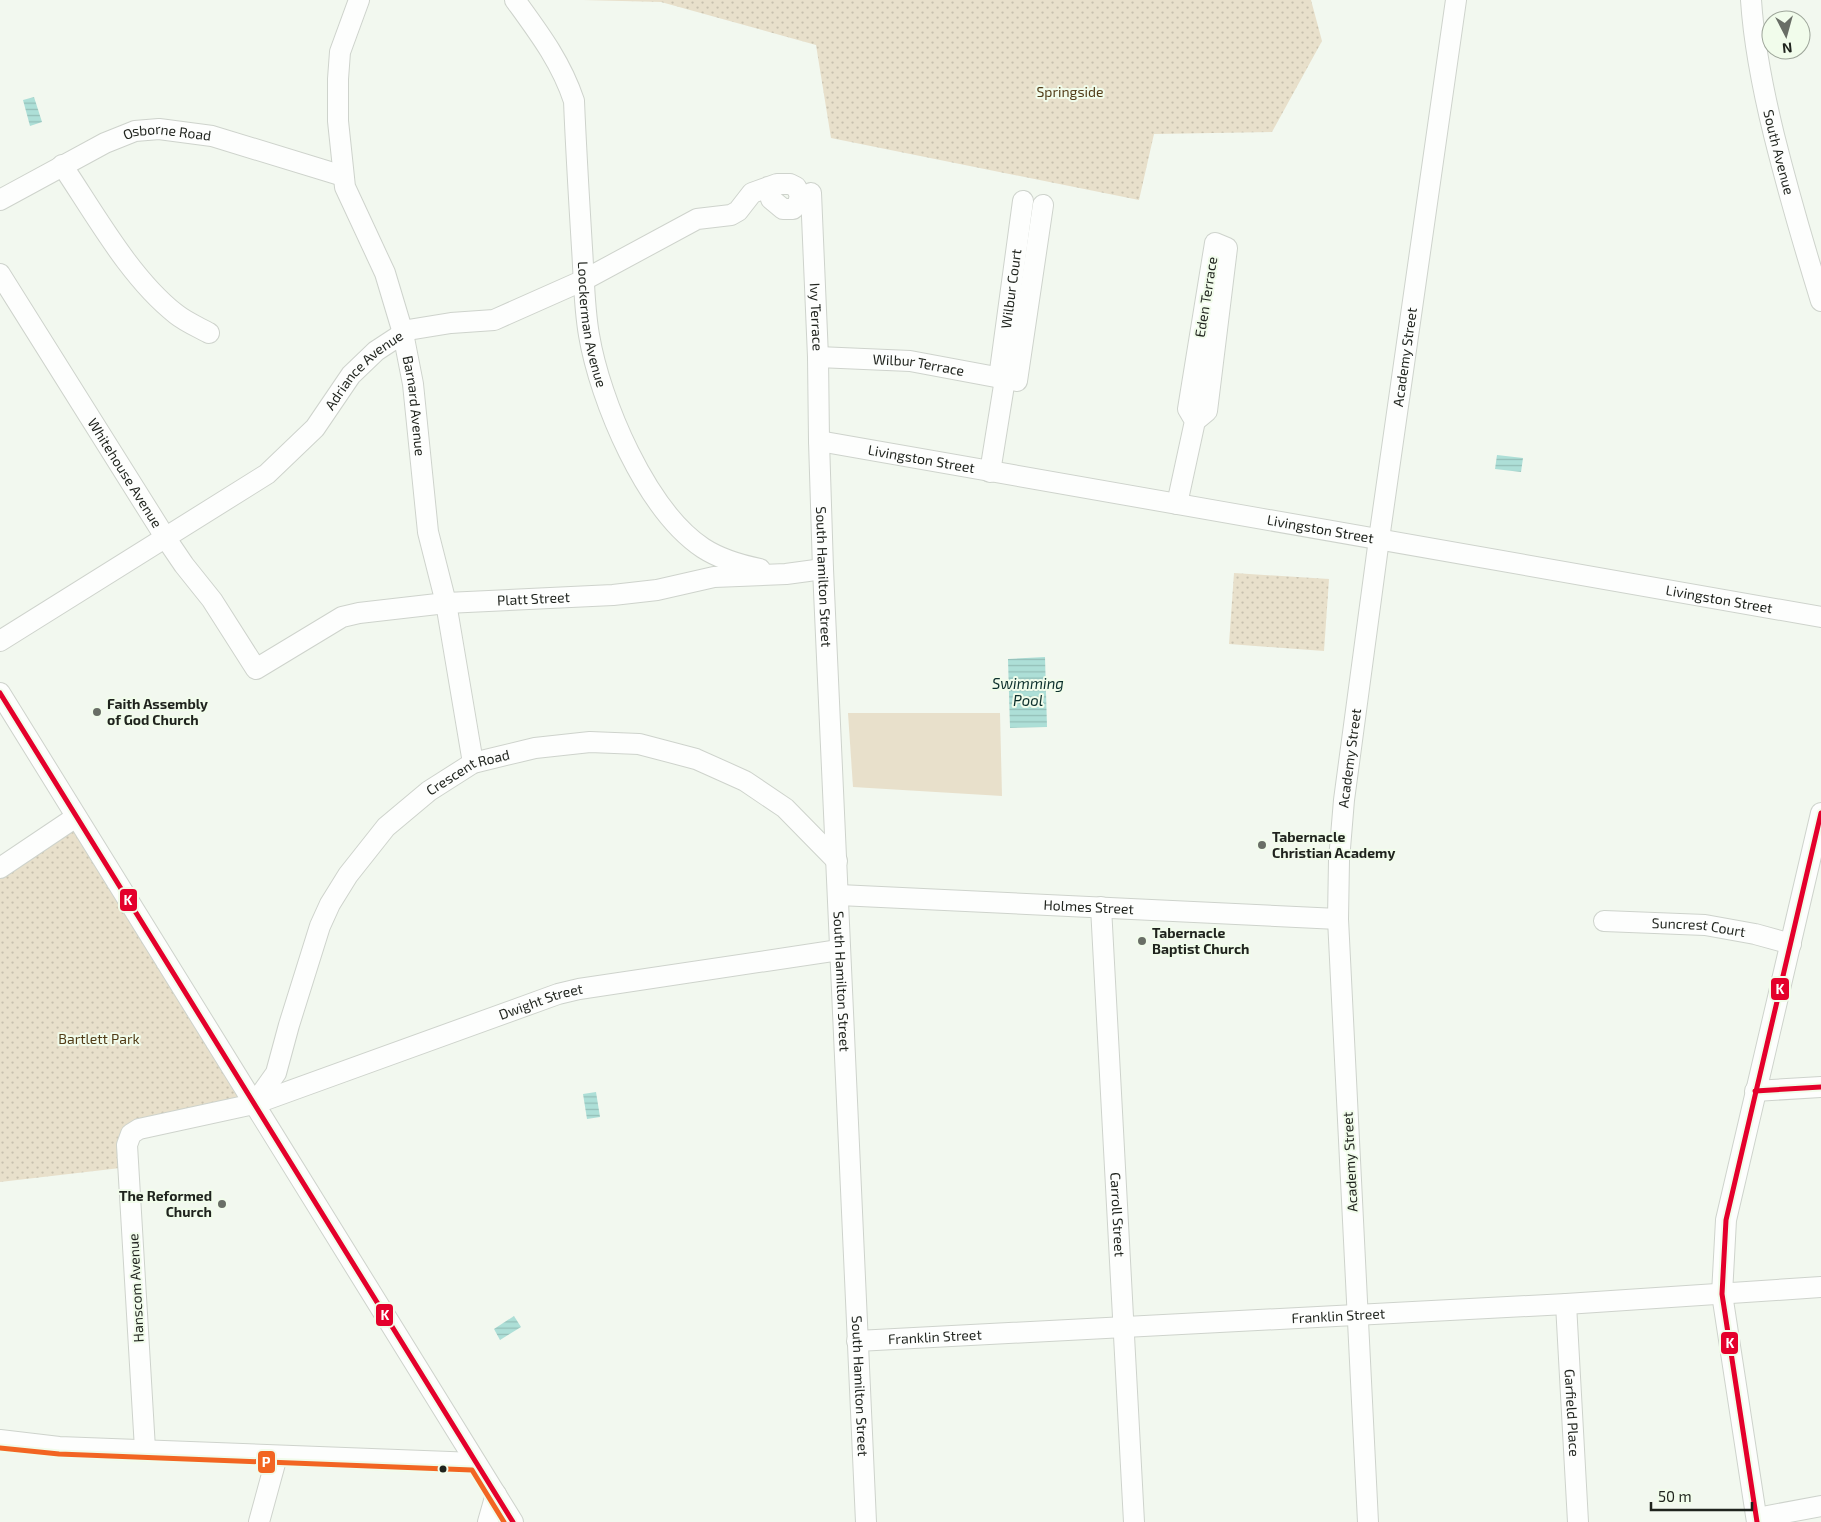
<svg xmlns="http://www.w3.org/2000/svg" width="1821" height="1522" viewBox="0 0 1821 1522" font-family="'Exo 2',sans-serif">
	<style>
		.green { fill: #e8e0cb }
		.park { fill: url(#park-dots) }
		.water { fill: url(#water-rules) }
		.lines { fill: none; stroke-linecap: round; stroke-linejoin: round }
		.minor-casing { stroke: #ced3cc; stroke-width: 22 }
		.minor { stroke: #fdfefd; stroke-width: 20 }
		.bus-1-casing { stroke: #f1fceb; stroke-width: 9 }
		.bus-2-casing { stroke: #f1fceb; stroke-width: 9 }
		.bus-1 { stroke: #e4002b; stroke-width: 5 }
		.bus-2 { stroke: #f26522; stroke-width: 5 }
		.poi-dot { fill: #696e66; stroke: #f1fceb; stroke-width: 2 }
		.bus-dot { fill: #1f231d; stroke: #f1fceb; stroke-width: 2 }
		.labels { text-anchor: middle; stroke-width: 4; stroke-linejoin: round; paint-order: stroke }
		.park-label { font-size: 14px; fill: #513c17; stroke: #f1fceb }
		.street-label { font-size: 14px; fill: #1f231d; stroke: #f1fceb }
		.poi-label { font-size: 14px; font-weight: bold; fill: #1f231d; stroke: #f1fceb; text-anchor: start }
		.water-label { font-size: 15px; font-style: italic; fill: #0d302d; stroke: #f1fceb }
		.line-badge { stroke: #f1fceb; stroke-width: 2 }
		.badge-label { font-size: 14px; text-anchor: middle; font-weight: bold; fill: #fff }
	</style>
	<defs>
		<pattern id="park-dots" width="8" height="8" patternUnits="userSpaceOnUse" patternTransform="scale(1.25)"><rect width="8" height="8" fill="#e8e0cb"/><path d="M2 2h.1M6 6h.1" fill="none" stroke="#c7c0ae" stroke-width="1.8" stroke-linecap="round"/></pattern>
		<pattern id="water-rules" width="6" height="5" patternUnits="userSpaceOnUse" patternTransform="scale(1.25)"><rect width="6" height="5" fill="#addfd7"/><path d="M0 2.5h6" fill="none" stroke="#94bfb8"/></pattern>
	</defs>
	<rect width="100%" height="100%" fill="#f2f8ef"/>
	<!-- green -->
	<path class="green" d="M848 713H1000L1002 796 853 787Z"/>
	<!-- park -->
	<g class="park">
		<path d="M583 0H1311L1322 41 1272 132 1154 134 1139 200 831 138 816 45 661 2Z"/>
		<path d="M1234 573 1329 579 1324 651 1229 644Z"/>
		<path d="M76 817 254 1104 139 1129 129 1167 0 1182V868Z"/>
	</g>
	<!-- water -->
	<g class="water">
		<path d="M34 97 42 122 30 126 23 100Z"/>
		<path d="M1497 455 1523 458 1521 472 1495 469Z"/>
		<path d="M1045 657 1047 727 1010 728 1008 659Z"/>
		<path d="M596 1092 600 1117 587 1119 583 1094Z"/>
		<path d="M514 1316 521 1327 500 1340 494 1329Z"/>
	</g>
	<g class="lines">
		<!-- minor casing -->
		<g class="minor-casing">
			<g id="minor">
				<path id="s1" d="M359 0 340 52 338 79V121L345 187 385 273 403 333 413 384 428 532 446 603 473 763"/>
				<path id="s2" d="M515 0C539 33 561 62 574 101 576 150 579 199 582 248 584 277 584 307 589 335 600 401 646 510 703 548 720 559 740 565 760 569"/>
				<path id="s3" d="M1751 0C1754 46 1763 90 1774 135 1788 191 1804 246 1821 301"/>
				<path d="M62 165C95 214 130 278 176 314 186 322 198 327 209 333"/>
				<path id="s4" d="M811 193 818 357 819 441 823 569 866 1522"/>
				<path id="s5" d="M0 200 105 143 135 131 159 129 212 136 343 176"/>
				<path id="s6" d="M0 274 165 537 184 565 212 600 256 669 342 617 359 613 446 603 613 595 657 590 714 577 786 574 823 569"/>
				<path id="s7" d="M818 357 910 361 1017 381 1043 205"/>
				<path id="s8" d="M999 378 1023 201"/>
				<path id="s9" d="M819 441 1821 617"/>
				<path d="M990 472 1005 379"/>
				<path d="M1177 504 1195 421 1207 411 1227 248 1215 243 1188 409 1195 421"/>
				<path id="s10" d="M0 641 267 474 315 428 351 375 376 351 408 330 451 323 494 320 584 280 697 219 731 215 738 211 752 193 777 184H790L796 187 800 195 798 204 793 209H783L771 199 768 187"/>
				<path d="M0 693 513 1522"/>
				<path d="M0 868 76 817"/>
				<path id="s11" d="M839 895 1338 919"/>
				<path id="s12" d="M1101 907 1134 1522"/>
				<path id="s13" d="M1604 921 1705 925 1755 934 1791 944"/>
				<path d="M1755 1091 1821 1087"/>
				<path id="s14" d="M254 1104 276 1073 289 1025 320 926 330 904 348 875 386 827 429 791 473 763 535 748 590 742 639 744 696 759 745 781 785 808 837 861"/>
				<path id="s15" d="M1566 1304 1578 1522"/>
				<path id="s16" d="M857 1341 1566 1304 1821 1287"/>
				<path d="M0 1440 59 1447 476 1463"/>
				<path id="s17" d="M145 1449 127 1145 131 1134 139 1129 254 1104 558 994 579 989 839 950"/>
				<path d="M1757 1518 1821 1506"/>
				<path d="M259 1522 277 1456"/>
				<path d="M488 1522 496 1494"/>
				<path id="s18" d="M1368 1522 1338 919 1339 860 1344 800 1379 539 1456 0"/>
				<path d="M1757 1522 1722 1294 1726 1220 1821 813"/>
			</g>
		</g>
		<!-- minor -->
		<use href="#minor" class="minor"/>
		<!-- bus-1 casing -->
		<g class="bus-1-casing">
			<g id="bus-1">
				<path d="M0 693 513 1522"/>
				<path d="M1755 1091 1821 1087"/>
				<path d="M1757 1522 1722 1294 1726 1220 1821 813"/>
			</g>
		</g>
		<!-- bus-2 casing -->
		<g class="bus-2-casing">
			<path id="bus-2" d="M0 1448 59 1454 472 1470 504 1522"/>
		</g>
		<!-- bus-1 -->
		<use href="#bus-1" class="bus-1"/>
		<!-- bus-2 -->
		<use href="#bus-2" class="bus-2"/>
	</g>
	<!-- markers -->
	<g class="poi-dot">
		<circle cx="97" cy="712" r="5"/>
		<circle cx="1262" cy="845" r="5"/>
		<circle cx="1142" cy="941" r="5"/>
		<circle cx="222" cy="1204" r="5"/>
	</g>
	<circle class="bus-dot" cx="443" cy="1469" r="4.5"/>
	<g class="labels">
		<!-- park labels -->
		<g class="park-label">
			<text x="1070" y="97">Springside</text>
			<text x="99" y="1044">Bartlett Park</text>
		</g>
		<!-- street labels -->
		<g class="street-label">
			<text dy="5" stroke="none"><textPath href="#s5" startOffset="184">Osborne Road</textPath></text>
			<text dy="5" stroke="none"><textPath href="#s3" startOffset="155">South Avenue</textPath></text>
			<text dy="5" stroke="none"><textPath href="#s8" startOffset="90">Wilbur Court</textPath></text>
			<text transform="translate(1206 297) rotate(-81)" y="5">Eden Terrace</text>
			<text dy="5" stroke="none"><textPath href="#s4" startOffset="124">Ivy Terrace</textPath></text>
			<text dy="5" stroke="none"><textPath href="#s2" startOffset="342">Loockerman Avenue</textPath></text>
			<text dy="5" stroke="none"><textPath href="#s18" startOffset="1170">Academy Street</textPath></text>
			<text dy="5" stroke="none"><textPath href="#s7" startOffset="101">Wilbur Terrace</textPath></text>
			<text dy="5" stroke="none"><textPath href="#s10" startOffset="458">Adriance Avenue</textPath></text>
			<text dy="5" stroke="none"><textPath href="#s1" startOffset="422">Barnard Avenue</textPath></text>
			<text dy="5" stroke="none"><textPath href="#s9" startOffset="104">Livingston Street</textPath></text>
			<text dy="5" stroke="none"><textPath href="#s6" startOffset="235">Whitehouse Avenue</textPath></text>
			<text dy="5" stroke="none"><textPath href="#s9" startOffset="509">Livingston Street</textPath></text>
			<text dy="5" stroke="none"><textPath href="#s4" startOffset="384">South Hamilton Street</textPath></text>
			<text dy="5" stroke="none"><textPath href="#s6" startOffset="764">Platt Street</textPath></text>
			<text dy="5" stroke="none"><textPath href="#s9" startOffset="914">Livingston Street</textPath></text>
			<text dy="5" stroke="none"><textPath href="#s18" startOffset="765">Academy Street</textPath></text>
			<text dy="5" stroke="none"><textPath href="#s14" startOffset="411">Crescent Road</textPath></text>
			<text dy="5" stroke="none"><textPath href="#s11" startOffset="250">Holmes Street</textPath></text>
			<text dy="5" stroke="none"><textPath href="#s13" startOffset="95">Suncrest Court</textPath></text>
			<text dy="5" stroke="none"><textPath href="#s4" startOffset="789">South Hamilton Street</textPath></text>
			<text dy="5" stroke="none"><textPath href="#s17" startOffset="748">Dwight Street</textPath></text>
			<text transform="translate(1350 1162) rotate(-93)" y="5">Academy Street</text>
			<text dy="5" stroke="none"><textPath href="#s12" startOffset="308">Carroll Street</textPath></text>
			<text transform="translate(136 1288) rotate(-93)" y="5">Hanscom Avenue</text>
			<text dy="5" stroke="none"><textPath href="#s16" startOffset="482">Franklin Street</textPath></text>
			<text dy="5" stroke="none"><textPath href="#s16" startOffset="78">Franklin Street</textPath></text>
			<text dy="5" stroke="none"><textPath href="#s4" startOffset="1194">South Hamilton Street</textPath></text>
			<text dy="5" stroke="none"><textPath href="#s15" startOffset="109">Garfield Place</textPath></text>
		</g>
		<!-- poi labels -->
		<g class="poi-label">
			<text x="107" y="709">Faith Assembly<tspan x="107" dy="16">of God Church</tspan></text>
			<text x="1272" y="842">Tabernacle<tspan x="1272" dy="16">Christian Academy</tspan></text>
			<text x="1152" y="938">Tabernacle<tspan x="1152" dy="16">Baptist Church</tspan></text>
			<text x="212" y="1201" text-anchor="end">The Reformed<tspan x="212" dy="16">Church</tspan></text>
		</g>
		<!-- water labels -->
		<g class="water-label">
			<text x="1028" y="689">Swimming<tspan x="1028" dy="17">Pool</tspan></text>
		</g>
	</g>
	<g class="line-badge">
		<rect x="119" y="888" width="19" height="24" rx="5" fill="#e4002b"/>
		<rect x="1770" y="977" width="20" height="24" rx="5" fill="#e4002b"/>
		<rect x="375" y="1303" width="19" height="24" rx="5" fill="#e4002b"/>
		<rect x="1720" y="1331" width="19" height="24" rx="5" fill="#e4002b"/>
		<rect x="257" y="1450" width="19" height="24" rx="5" fill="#f26522"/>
	</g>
	<g class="badge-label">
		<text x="128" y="905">K</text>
		<text x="1780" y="994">K</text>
		<text x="385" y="1320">K</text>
		<text x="1730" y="1348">K</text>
		<text x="266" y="1467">P</text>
	</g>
	<!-- north arrow -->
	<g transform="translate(1786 35) rotate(174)"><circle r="24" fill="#f1fceb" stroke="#9da599"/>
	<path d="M0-4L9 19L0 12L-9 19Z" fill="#696e66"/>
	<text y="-8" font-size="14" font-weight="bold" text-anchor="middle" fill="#1f231d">N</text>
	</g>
	<!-- scale -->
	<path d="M1651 1502v8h101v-8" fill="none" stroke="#1f231d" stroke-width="2.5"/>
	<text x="1658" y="1502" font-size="15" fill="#1f231d" stroke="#f1fceb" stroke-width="4" paint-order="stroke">50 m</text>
</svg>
